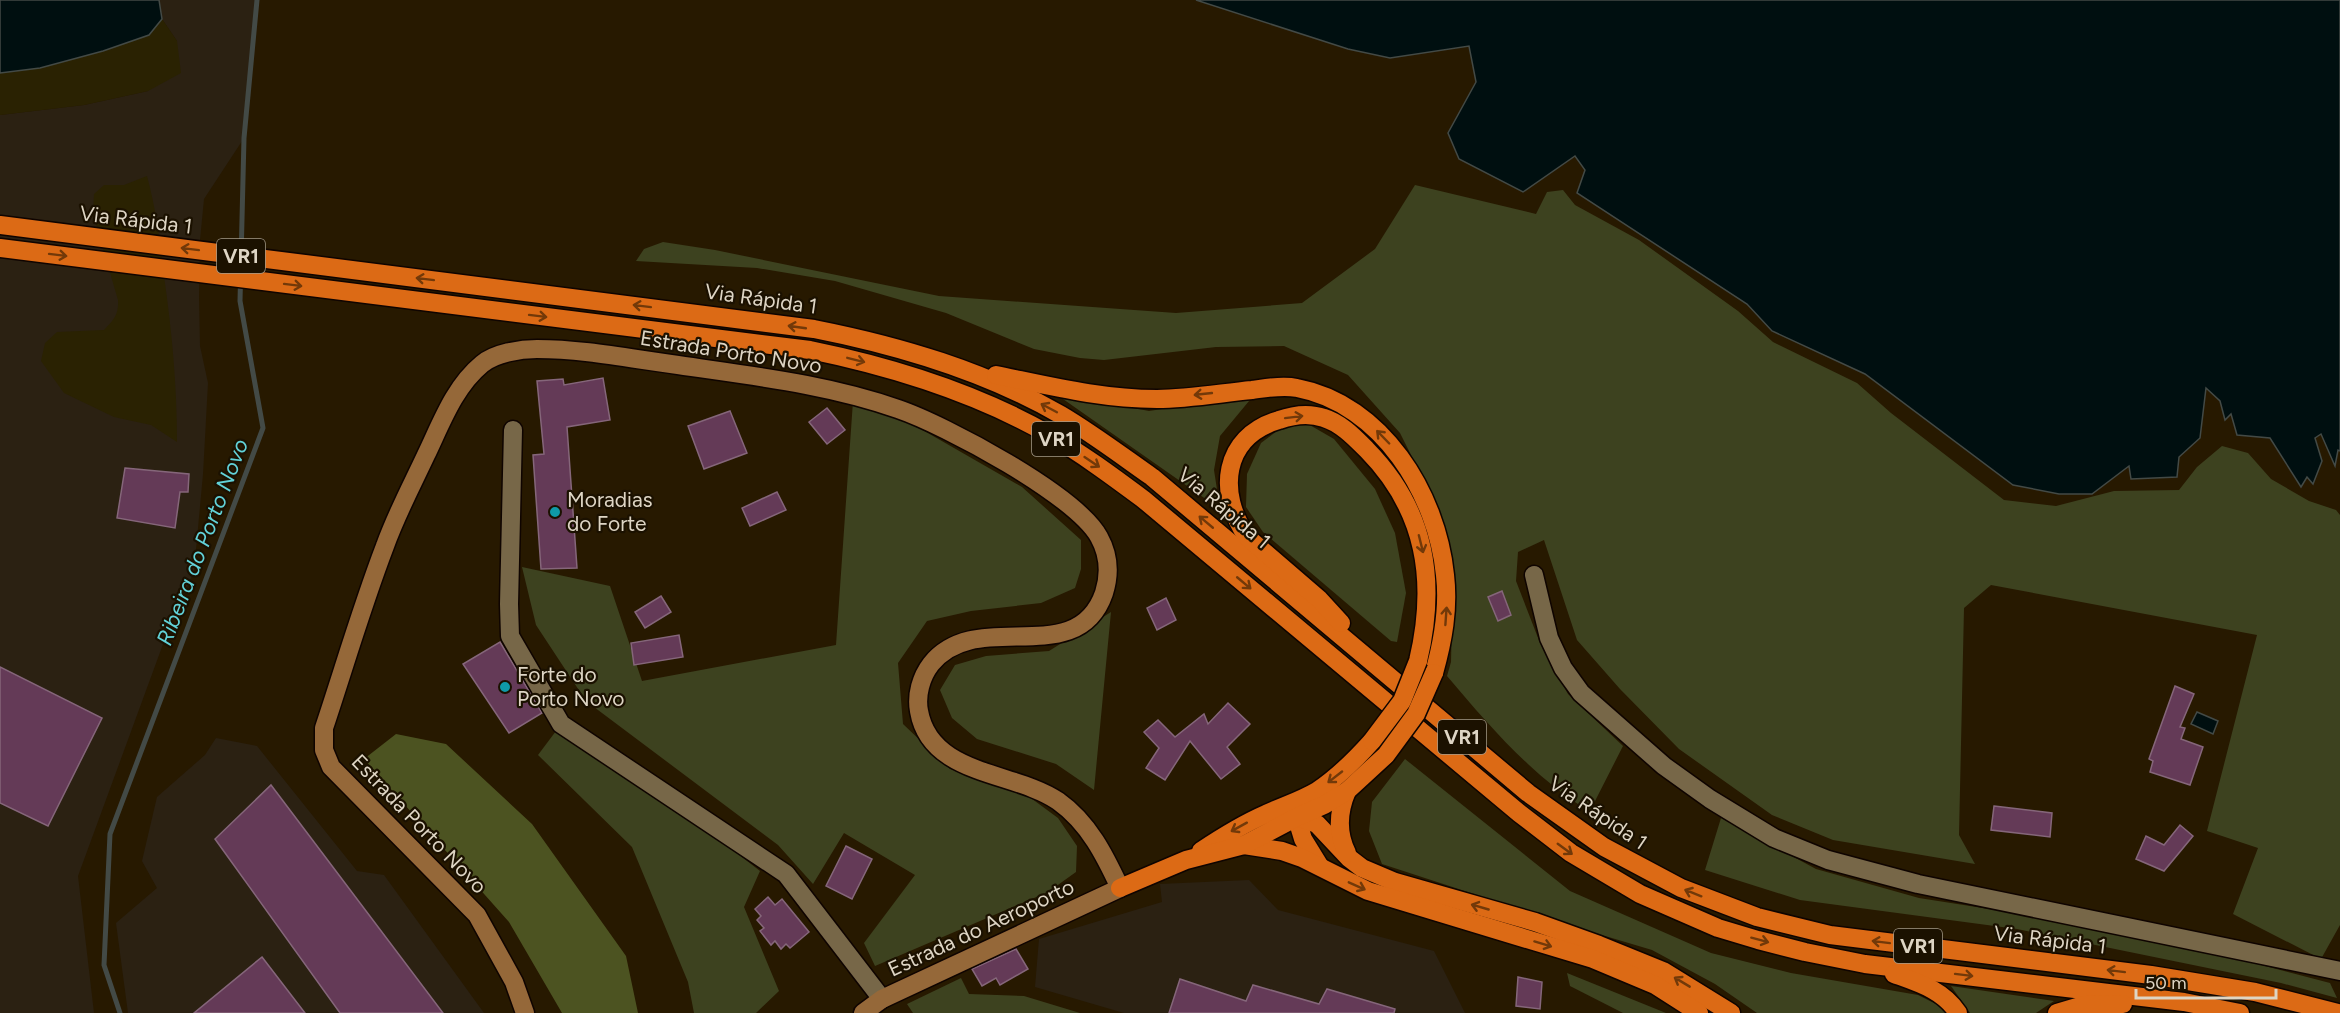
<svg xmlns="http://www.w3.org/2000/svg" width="2340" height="1013" viewBox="0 0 2340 1013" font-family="Figtree,sans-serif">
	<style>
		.industrial { fill: #2b2112 }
		.green { fill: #3d421f }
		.forest { fill: #4c5321 }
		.sand { fill: #2a2202 }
		.water { fill: #000f10; stroke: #434a46; stroke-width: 1.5 }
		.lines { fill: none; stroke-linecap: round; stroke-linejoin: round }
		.stream { stroke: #434a46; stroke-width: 5 }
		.building { fill: #643a57; stroke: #85667a; stroke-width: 1.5 }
		.street-casing { stroke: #0f0400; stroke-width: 21 }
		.secondary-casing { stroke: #0f0400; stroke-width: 21 }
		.highway-casing { stroke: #0f0400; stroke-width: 21 }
		.street { stroke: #776748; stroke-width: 18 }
		.secondary { stroke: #956839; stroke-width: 18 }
		.highway { stroke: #dc6a15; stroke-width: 18 }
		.highway-bridge-casing { stroke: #0f0400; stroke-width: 21; stroke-linecap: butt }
		.highway-bridge { stroke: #dc6a15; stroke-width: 18 }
		.oneway { stroke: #723909 }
		.culture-dot { fill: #0f9aa8; stroke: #1b1100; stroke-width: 2 }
		.labels { text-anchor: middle; stroke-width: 4.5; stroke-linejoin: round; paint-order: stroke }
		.shield { fill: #1b1100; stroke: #a49a89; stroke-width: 1.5 }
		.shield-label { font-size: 20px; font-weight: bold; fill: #ded5c4 }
		.street-label { font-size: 21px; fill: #ded5c4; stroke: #1b1100 }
		.poi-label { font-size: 21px; fill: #ded5c4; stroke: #1b1100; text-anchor: start }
		.water-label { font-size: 22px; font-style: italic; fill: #62d2d8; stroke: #1b1100 }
	</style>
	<rect width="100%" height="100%" fill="#271900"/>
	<!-- industrial -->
	<g class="industrial">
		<path d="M159 0H257L244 138 204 199 200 240 199 298 200 346 208 383 203 474 194 571 166 636 78 876 94 1013H0V115L84 105 148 91 177 41 162 19Z"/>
		<path d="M216 738 257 746 357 871 384 875 484 1013H128L116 923 157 888 142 861 157 797 205 755Z"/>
		<path d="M1249 880 1278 910 1434 951 1465 1013H1124L1035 987 1039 939 1162 902 1160 884Z"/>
	</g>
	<!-- green -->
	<g class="green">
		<path d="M1415 185 1536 214 1547 192 1563 190 1575 205 1639 240 1738 311 1773 342 1857 383 1891 413 2004 500 2056 506 2114 491 2179 490 2197 467 2222 446 2248 453 2271 479 2309 501 2336 510 2340 515V925L2321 959 2233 914 2258 848 2207 831 2257 635 1991 585 1964 608 1959 835 1975 864 1833 840 1772 815 1679 749 1620 689 1577 640 1544 540 1518 552 1516 581 1540 643 1568 694 1623 746 1593 805 1592 813C1534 778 1491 728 1447 676L1451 662 1452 617 1433 499 1400 433 1348 375 1284 346 1216 347 1104 360 1080 358 1034 349 946 313 835 281 757 268 636 261 644 249 663 242 715 250 939 296 1176 313 1302 303 1375 249Z"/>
		<path d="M1254 395 1220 436 1214 470 1220 509 1063 399 1118 405 1149 411Z"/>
		<path d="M853 401 900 417 1022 487 1081 540V569L1075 588 1041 603 971 611 927 621 898 663 903 724 950 769 1024 793 1058 818 1077 846 1076 872 1048 892 875 966 864 943 915 875 844 833 813 884 778 845 586 701 536 625 522 567 610 586 642 681 836 645Z"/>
		<path d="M1286 424H1308L1334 439 1375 489 1395 533 1406 593 1397 642 1391 641 1263 532 1246 507 1247 474 1261 443Z"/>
		<path d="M1111 612 1094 790 1056 764 977 739 952 718 940 690 955 665 986 656 1049 651Z"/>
		<path d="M559 727 661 794 760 871 744 907 779 991 756 1013H694L688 982 632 847 538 755Z"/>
		<path d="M1405 759 1570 891 1711 953 1791 973 1918 995 1944 1008 1946 1013H1757L1715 984 1652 950 1575 927 1382 864 1369 831 1372 802Z"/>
		<path d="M1721 818 1816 869 1919 898 2034 916 2181 944 2330 983 2337 998 2281 983 2017 929 1800 900 1705 870Z"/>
		<path d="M1567 973 1666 1013H1623L1570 986Z"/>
		<path d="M961 978 969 994 1024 996 1080 1013H913L907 1004Z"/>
		<path d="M1951 986 2054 1001 2036 1013H1970Z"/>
	</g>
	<!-- forest -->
	<path class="forest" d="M396 734 446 744 532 824 626 956 638 1013H562L509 922 364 759Z"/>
	<!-- sand -->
	<g class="sand">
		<path d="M162 19 177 41 181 73 148 91 84 105 0 115V73L40 68 103 51 148 35Z"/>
		<path d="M147 176C156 209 160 242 164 276 172 332 177 386 177 442L151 425 114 417 64 393 41 361 45 343 57 332 104 330C114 320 119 314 118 300L93 214 94 194 104 185H124Z"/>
	</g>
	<!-- water -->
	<g class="water">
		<path d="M0 0H159L162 19 149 35 103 51 40 68 0 73Z"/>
		<path d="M1196 0H2340V451L2338 450 2335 466 2321 434 2315 438 2322 461 2313 484 2307 477 2301 487 2270 438 2237 435 2231 414 2225 420 2220 401 2206 388 2200 438 2179 457 2177 477 2131 479 2129 466 2092 494H2059L2013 485 1865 374 1772 331 1747 304 1577 193 1585 170 1575 156 1523 192 1459 159 1448 133 1476 82 1469 46 1390 58 1348 49Z"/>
		<path d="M2197 712 2218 721 2213 734 2191 724Z"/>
	</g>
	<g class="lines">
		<!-- stream -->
		<path class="stream" d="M120 1013 104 965 110 834 263 428 240 301 244 138 257 0"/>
	</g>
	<!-- building -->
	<g class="building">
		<path d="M603 378 610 420 567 427 577 568 541 569 533 455 544 454 537 381 563 379 564 385Z"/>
		<path d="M827 408 845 430 827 444 809 422Z"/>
		<path d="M730 411 747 453 704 469 688 426Z"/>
		<path d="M125 468 189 474 188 492H180L175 528 117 518Z"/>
		<path d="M777 492 786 510 750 526 742 508Z"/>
		<path d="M1502 591 1511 615 1498 621 1488 597Z"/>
		<path d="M661 596 671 612 645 628 635 612Z"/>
		<path d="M1166 598 1176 620 1157 630 1147 608Z"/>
		<path d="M679 635 683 657 634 665 631 643Z"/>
		<path d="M500 642 542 713 509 733 463 664Z"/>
		<path d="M0 667 102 718 48 826 0 803Z"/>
		<path d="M2175 686 2194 694 2180 727 2185 728 2181 739 2203 747 2190 785 2150 772 2153 761 2149 759Z"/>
		<path d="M1228 703 1250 724 1227 747 1240 764 1221 779 1190 741 1165 780 1146 768 1159 748 1144 732 1158 720 1175 737 1204 714 1208 724Z"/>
		<path d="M271 785 443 1013H340L215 839Z"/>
		<path d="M1994 806 2052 813 2050 837 1991 830Z"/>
		<path d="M2180 825 2193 836 2164 871 2136 859 2146 836 2164 845Z"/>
		<path d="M846 846 872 859 852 899 826 886Z"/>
		<path d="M768 897 775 905 782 899 809 932 790 948 786 944 781 949 775 941 771 945 760 931 764 928 757 920 761 916 755 909Z"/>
		<path d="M1016 949 1028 969 1000 985 996 978 982 986 972 969Z"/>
		<path d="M262 957 305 1013H194Z"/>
		<path d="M1518 977 1542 982 1540 1009 1516 1006Z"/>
		<path d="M1180 979 1246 1001 1253 985 1319 1004 1327 989 1395 1009 1394 1013H1169Z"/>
	</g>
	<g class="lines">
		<!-- street casing -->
		<g class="street-casing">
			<g id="street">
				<path d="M513 430 509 604 510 636 561 724 786 874 882 999"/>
				<path d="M1534 575 1549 638 1563 668 1581 693 1664 766 1710 799 1774 838 1828 860 1918 884 2340 971"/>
			</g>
		</g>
		<!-- secondary casing -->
		<g class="secondary-casing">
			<path id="secondary" d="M525 1013 514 982 477 915 331 767 324 750V728C344 668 362 606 385 546 396 515 412 485 426 455 441 424 454 387 482 364 495 353 520 349 537 349 584 349 632 359 678 365 752 376 827 384 898 409 945 425 1076 495 1099 537 1109 555 1110 574 1104 593 1077 672 977 606 931 664 921 677 916 695 919 711 930 776 1014 771 1058 801 1089 823 1105 856 1120 888L882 999 863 1013"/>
		</g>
		<!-- highway casing -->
		<g class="highway-casing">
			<g id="highway">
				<path d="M0 225 814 329C900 346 985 371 1061 415 1093 434 1122 456 1152 477L1528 793 1604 847 1681 888 1757 917 1830 935 2151 975 2255 992 2338 1013"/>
				<path d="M0 248 810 350C893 367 974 392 1048 434 1081 453 1112 476 1143 499L1519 813 1571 853 1640 894 1718 928 1758 940 1805 952 1865 964 2184 1002 2240 1013"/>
				<path d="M996 375C1050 386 1102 399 1157 399 1189 399 1221 393 1252 390 1267 388 1283 385 1297 388 1382 404 1437 494 1445 575 1449 609 1443 641 1434 673"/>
				<path d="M1341 623 1319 599 1247 537C1217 493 1222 437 1279 420 1293 415 1310 413 1324 418 1341 423 1355 438 1367 450 1426 510 1437 581 1418 661"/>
				<path d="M1293 806 1303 839 1319 865"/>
				<path d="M1297 817 1317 824 1349 858 1362 868 1395 882 1535 922 1599 945 1663 971 1731 1013"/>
				<path d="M1244 845 1282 851 1302 858 1368 891 1593 959 1655 985 1699 1013"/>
				<path d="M1201 851C1222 837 1243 824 1266 814 1283 806 1300 801 1317 791 1338 777 1355 760 1372 741"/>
				<path d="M1347 853C1337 833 1338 812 1347 791"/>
				<path d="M1120 888 1186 860 1244 845 1297 817 1324 805 1347 791 1386 755"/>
				<path d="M1894 974C1919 983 1943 990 1958 1013"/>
				<path d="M2057 1013 2084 1005 2123 1004"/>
			</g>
		</g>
		<!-- street -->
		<use href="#street" class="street"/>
		<!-- secondary -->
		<use href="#secondary" class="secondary"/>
		<!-- highway -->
		<use href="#highway" class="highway"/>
		<!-- highway-bridge casing -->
		<g class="highway-bridge-casing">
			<g id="highway-bridge">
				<path d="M1372 741 1402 701 1418 661"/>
				<path d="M1386 755 1416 714 1434 673"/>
			</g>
		</g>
		<!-- highway-bridge -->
		<use href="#highway-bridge" class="highway-bridge"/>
	</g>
	<!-- one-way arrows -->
	<defs><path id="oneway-shaft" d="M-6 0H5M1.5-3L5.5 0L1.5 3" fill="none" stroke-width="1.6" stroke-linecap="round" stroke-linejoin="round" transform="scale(1.5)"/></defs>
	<g class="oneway">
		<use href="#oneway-shaft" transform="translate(190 249) rotate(-173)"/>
		<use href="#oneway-shaft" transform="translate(58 255) rotate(7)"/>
		<use href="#oneway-shaft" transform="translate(425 279) rotate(-173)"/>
		<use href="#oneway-shaft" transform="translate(293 285) rotate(7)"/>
		<use href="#oneway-shaft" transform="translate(642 306) rotate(-173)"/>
		<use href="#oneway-shaft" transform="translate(538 316) rotate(7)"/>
		<use href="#oneway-shaft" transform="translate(797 327) rotate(-172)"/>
		<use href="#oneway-shaft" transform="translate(856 360) rotate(14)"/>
		<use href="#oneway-shaft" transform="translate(1203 394) rotate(174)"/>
		<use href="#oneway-shaft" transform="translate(1049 408) rotate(-152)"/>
		<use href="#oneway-shaft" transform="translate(1294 417) rotate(-7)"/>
		<use href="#oneway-shaft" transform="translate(1383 437) rotate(-134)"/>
		<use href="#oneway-shaft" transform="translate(1092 462) rotate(34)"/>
		<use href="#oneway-shaft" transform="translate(1206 522) rotate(-140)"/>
		<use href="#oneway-shaft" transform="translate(1421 544) rotate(76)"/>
		<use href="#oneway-shaft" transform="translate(1244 583) rotate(40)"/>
		<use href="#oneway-shaft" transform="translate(1446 616) rotate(-86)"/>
		<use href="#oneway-shaft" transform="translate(1335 777) rotate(142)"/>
		<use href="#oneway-shaft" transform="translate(1239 827) rotate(151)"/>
		<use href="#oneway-shaft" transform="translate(1565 849) rotate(36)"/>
		<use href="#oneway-shaft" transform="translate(1357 886) rotate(24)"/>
		<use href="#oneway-shaft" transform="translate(1693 893) rotate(-158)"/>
		<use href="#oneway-shaft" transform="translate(1480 907) rotate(-164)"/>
		<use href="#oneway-shaft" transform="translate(1760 940) rotate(15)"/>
		<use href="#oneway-shaft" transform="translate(1881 942) rotate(-173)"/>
		<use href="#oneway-shaft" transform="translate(1543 944) rotate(17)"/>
		<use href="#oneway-shaft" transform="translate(2116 971) rotate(-173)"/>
		<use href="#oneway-shaft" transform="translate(1964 975) rotate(7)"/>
		<use href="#oneway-shaft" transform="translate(1682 982) rotate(-149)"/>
	</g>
	<!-- markers -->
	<g class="culture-dot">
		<circle cx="555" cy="512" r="6"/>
		<circle cx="505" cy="687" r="6"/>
	</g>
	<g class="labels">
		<!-- shield labels -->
		<g class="shield">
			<rect x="217" y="239" width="48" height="34" rx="4.5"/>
			<rect x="1032" y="422" width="48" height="34" rx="4.5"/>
			<rect x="1438" y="720" width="48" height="34" rx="4.5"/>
			<rect x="1894" y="929" width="48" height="34" rx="4.5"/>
		</g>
		<g class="shield-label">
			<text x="241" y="263">VR1</text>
			<text x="1056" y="446">VR1</text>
			<text x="1462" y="744">VR1</text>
			<text x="1918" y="953">VR1</text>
		</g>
		<!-- street labels -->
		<g class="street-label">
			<text transform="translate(136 220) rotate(7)" y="7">Via Rápida 1</text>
			<text transform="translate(761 299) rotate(8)" y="7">Via Rápida 1</text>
			<text transform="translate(731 352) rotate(9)" y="7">Estrada Porto Novo</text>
			<text transform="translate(1224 508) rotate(40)" y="7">Via Rápida 1</text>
			<text transform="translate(1598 813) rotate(34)" y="7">Via Rápida 1</text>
			<text transform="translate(419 824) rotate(46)" y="7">Estrada Porto Novo</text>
			<text transform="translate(981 928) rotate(-25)" y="7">Estrada do Aeroporto</text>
			<text transform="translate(2050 940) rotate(7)" y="7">Via Rápida 1</text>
		</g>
		<!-- poi labels -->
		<g class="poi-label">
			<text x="567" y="507">Moradias<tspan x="567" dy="24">do Forte</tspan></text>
			<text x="517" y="682">Forte do<tspan x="517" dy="24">Porto Novo</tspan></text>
		</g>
		<!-- water labels -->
		<g class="water-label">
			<text transform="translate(202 542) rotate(-69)" y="8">Ribeira do Porto Novo</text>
		</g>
	</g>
	<!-- scale -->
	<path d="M2136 989v9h140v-9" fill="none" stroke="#ded5c4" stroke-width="3"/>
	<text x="2145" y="989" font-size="18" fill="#ded5c4" stroke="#1b1100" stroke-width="4.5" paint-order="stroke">50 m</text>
</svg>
